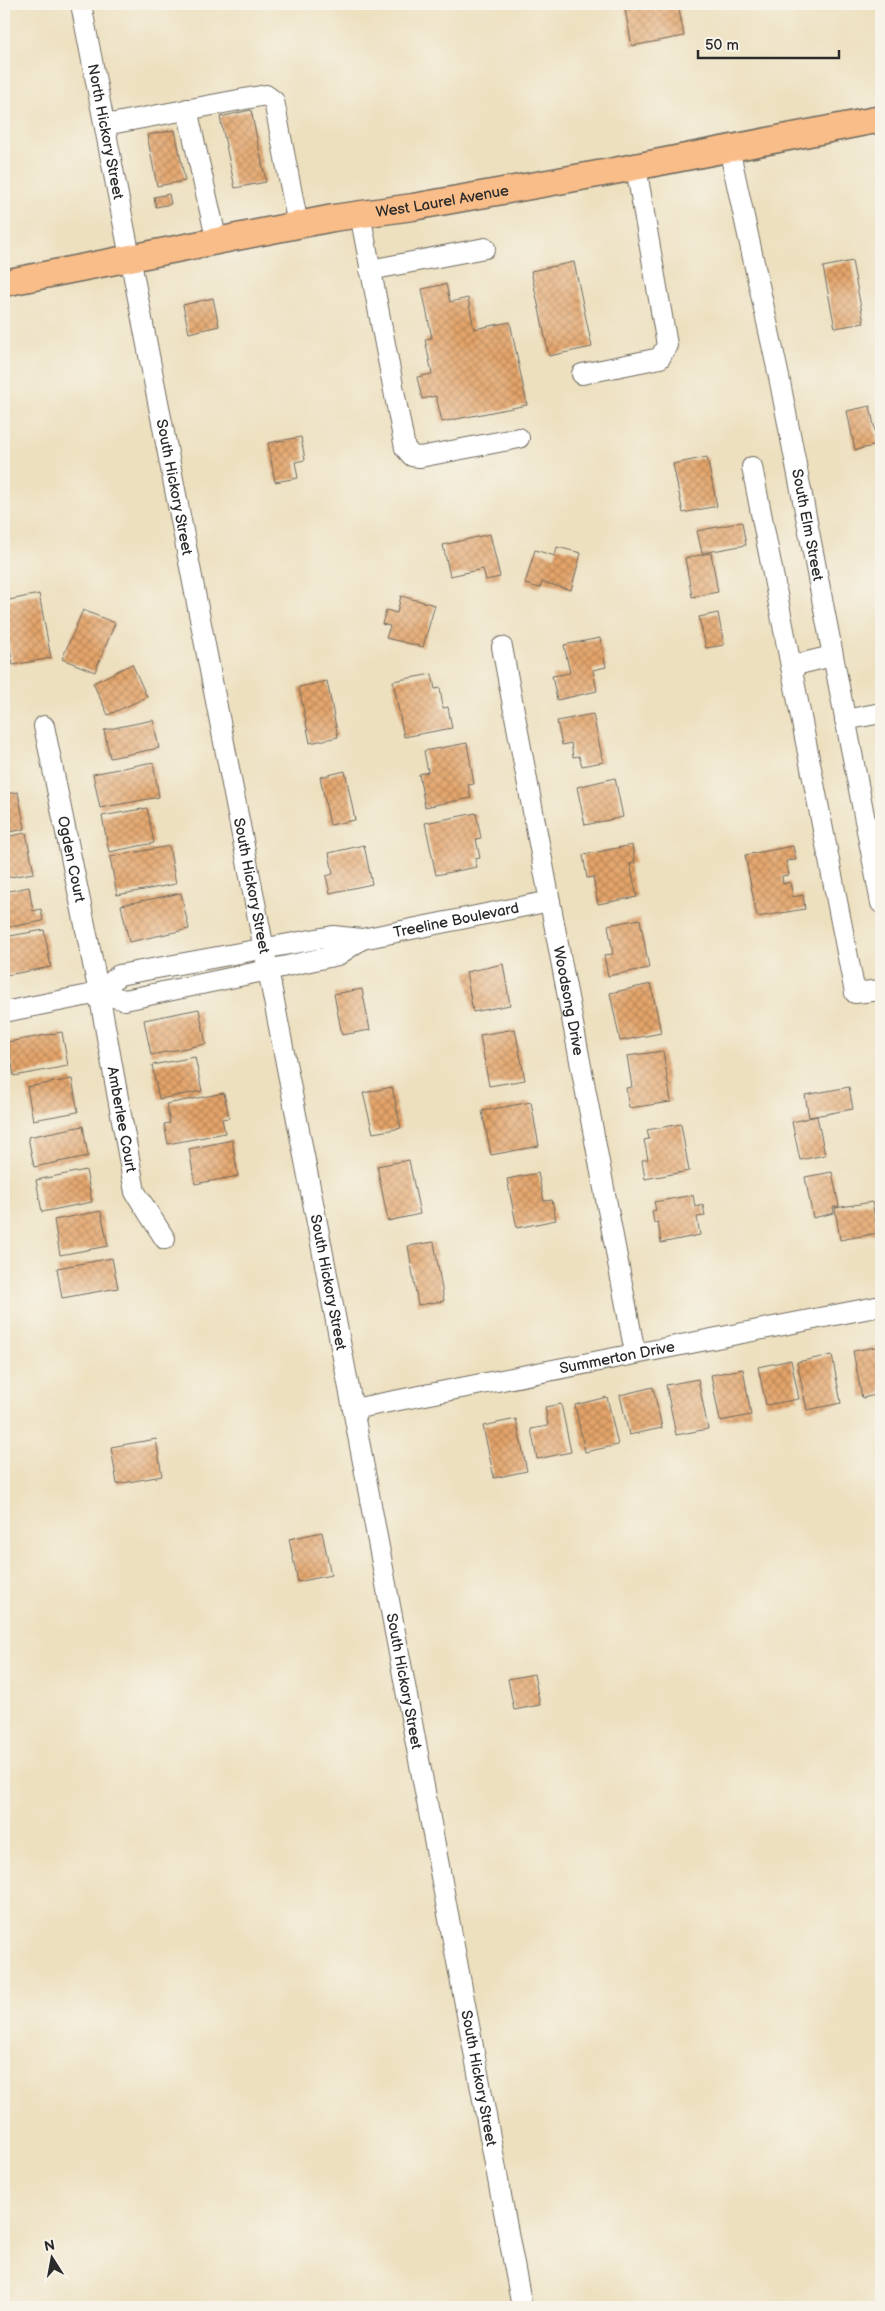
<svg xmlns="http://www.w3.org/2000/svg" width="885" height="2311" viewBox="0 0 885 2311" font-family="'Balsamiq Sans',sans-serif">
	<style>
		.building { fill: url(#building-cross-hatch) }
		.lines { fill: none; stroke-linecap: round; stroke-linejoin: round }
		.minor-casing { stroke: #6f6a5f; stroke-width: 22 }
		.major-casing { stroke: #6f6a5f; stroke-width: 29 }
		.minor { stroke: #fff; stroke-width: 20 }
		.major { stroke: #f8bd89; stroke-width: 26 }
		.labels { text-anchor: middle; stroke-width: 4.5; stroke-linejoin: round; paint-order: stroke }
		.street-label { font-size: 15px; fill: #2b2b2b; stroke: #f7f3e8 }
	</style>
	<defs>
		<pattern id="building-cross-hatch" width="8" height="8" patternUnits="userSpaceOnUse" patternTransform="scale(1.25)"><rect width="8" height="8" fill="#e4a46a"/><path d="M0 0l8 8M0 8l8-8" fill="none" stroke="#b98657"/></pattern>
	</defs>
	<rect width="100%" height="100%" fill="#f7f3e8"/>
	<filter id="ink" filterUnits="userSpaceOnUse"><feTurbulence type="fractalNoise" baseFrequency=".02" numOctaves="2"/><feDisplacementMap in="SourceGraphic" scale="10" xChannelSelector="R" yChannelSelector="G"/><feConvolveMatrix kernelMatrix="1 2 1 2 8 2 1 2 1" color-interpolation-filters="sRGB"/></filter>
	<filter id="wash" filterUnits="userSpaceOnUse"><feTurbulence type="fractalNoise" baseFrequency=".0096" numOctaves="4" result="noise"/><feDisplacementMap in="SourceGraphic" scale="20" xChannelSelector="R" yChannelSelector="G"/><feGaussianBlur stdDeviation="1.12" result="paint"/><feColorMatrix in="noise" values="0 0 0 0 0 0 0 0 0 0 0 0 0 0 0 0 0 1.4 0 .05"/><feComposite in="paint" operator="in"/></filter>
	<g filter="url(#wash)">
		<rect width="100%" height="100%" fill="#ede0bf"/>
		<g id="blocks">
			<!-- building -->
			<g class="building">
				<path d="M624 4H678L684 36 632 46Z"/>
				<path d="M251 110 266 182 235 188 220 117Z"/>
				<path d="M175 130 185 181 157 186 147 135Z"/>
				<path d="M169 194 171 204 156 207 154 197Z"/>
				<path d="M852 261 864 323 835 328 823 267Z"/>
				<path d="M574 262 592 347 549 356 531 271Z"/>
				<path d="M446 284 450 302 468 298 474 329 510 322 527 405 442 422 436 396 422 399 417 377 432 374 425 339 432 338 422 289Z"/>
				<path d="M213 298 219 326 189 333 183 305Z"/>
				<path d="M870 406 878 445 855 450 847 411Z"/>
				<path d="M301 437 305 460 295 462 298 478 275 482 268 443Z"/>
				<path d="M707 457 717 506 683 513 673 464Z"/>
				<path d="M877 521H881V537H880Z"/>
				<path d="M742 522 746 545 702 553 697 531Z"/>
				<path d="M490 534 500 577 486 580 483 569 450 576 443 545Z"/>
				<path d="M557 547 581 553 571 590 542 582 540 588 525 584 535 550 555 556Z"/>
				<path d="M711 553 718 592 692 597 685 558Z"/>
				<path d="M39 594 51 658 13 665 4 618V601Z"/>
				<path d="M401 596 435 605 423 647 386 638 390 626 382 624 386 610 397 613Z"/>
				<path d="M83 610 115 623 95 672 62 659Z"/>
				<path d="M718 613 724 645 706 648 699 617Z"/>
				<path d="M600 638 606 667 593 670 597 691 557 700 552 676 570 673 564 645Z"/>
				<path d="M132 664 147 697 108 715 93 683Z"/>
				<path d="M432 674 435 689 440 688 443 708 448 707 452 728 404 737 393 681Z"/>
				<path d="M327 681 338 737 310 743 299 687Z"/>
				<path d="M593 714 603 762 582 766 579 756 573 757 571 743 562 745 557 721Z"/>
				<path d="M153 720 159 748 110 758 104 730Z"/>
				<path d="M467 743 474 784 468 785 471 798 425 807 419 774 428 772 424 751Z"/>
				<path d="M153 762 159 797 100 808 93 774Z"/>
				<path d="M345 771 355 820 330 825 320 777Z"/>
				<path d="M615 778 623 817 585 825 577 787Z"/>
				<path d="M18 792 25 829 4 833V794Z"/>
				<path d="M147 808 154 843 109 852 102 816Z"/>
				<path d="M476 813 481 838 476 839 480 858 475 859 477 867 436 875 425 823Z"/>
				<path d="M26 833 34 873 4 878V837Z"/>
				<path d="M364 845 372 884 330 893 326 876 333 874 329 853Z"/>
				<path d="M632 845 635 863 630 864 637 897 598 904 593 877 587 878 583 855Z"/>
				<path d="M169 846 176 884 117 895 110 857Z"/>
				<path d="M793 846 796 860 786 861 789 875 782 876 783 884 790 882 793 897 803 895 805 909 757 917 745 855Z"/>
				<path d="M29 887 33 911 41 909 43 921 4 928V892Z"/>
				<path d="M181 893 189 929 129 942 121 905Z"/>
				<path d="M640 919 649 968 608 976 604 955 613 954 608 925Z"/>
				<path d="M44 930 51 967 7 975 4 937Z"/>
				<path d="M503 964 510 1005 473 1012 466 972Z"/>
				<path d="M651 984 661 1033 620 1041 610 993Z"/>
				<path d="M362 989 370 1030 342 1035 334 994Z"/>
				<path d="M199 1009 206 1044 151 1055 144 1020Z"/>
				<path d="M515 1029 525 1080 489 1086 480 1035Z"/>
				<path d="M62 1032 68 1066 14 1076 8 1042Z"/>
				<path d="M663 1051 671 1102 629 1108 626 1088 632 1087 627 1056Z"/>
				<path d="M195 1057 202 1091 159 1099 152 1065Z"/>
				<path d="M72 1079 78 1112 33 1120 27 1087Z"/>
				<path d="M392 1087 401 1128 373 1133 363 1093Z"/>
				<path d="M849 1087 853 1109 809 1117 805 1095Z"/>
				<path d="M224 1093 229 1118 222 1119 225 1133 168 1144 164 1124 170 1123 166 1104Z"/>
				<path d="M531 1102 539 1146 491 1155 482 1111Z"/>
				<path d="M817 1116 825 1155 800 1160 792 1122Z"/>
				<path d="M681 1124 689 1171 645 1179 642 1160 648 1159 644 1140 649 1139 647 1130Z"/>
				<path d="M83 1126 88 1156 34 1167 28 1137Z"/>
				<path d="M232 1140 238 1176 195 1184 189 1149Z"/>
				<path d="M409 1160 420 1214 388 1221 377 1166Z"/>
				<path d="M86 1170 92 1202 42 1212 36 1180Z"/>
				<path d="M832 1172 839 1206 833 1207 834 1213 813 1218 805 1177Z"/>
				<path d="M538 1173 544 1201 552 1200 556 1220 517 1228 507 1179Z"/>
				<path d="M693 1195 695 1207 703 1205 705 1216 697 1217 700 1235 661 1243 658 1222 654 1223 652 1211 656 1210 654 1202Z"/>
				<path d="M872 1202 878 1233 840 1240 835 1208Z"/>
				<path d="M101 1211 108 1246 60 1255 54 1220Z"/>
				<path d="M434 1242 444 1301 418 1305 408 1246Z"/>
				<path d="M112 1258 118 1288 62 1298 57 1268Z"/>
				<path d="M881 1346V1394L862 1398 853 1351Z"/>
				<path d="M832 1355 841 1403 807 1410 797 1362Z"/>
				<path d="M791 1360 799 1399 766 1405 758 1367Z"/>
				<path d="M743 1369 751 1415 720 1421 711 1375Z"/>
				<path d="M698 1379 708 1429 676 1435 666 1385Z"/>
				<path d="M653 1387 662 1428 629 1435 620 1395Z"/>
				<path d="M607 1397 618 1445 585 1452 575 1405Z"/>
				<path d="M561 1404 571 1452 537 1459 531 1429 548 1426 545 1407Z"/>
				<path d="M516 1419 527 1471 494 1478 483 1426Z"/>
				<path d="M156 1439 162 1476 117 1484 111 1447Z"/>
				<path d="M322 1532 331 1575 298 1582 289 1539Z"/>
				<path d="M534 1674 540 1705 514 1710 508 1679Z"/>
			</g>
		</g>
	</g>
	<g filter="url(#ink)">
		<use href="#blocks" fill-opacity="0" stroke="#6f6a5f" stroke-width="1"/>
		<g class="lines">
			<!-- minor casing -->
			<g class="minor-casing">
				<g id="minor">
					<path id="s1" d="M81 4 353 1409 522 2307"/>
					<path d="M187 109 217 242"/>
					<path d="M105 125 266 95 274 101 298 225"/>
					<path id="s2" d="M729 148 779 377 881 903"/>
					<path d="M360 214 405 448 412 456 420 457 519 438"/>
					<path d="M370 270 485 248"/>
					<path d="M582 374 660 358 667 345 636 167"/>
					<path d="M752 467 791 666"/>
					<path id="s3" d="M502 647 635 1353"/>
					<path d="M832 656 791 666 855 993 881 990"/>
					<path d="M845 720 881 713"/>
					<path id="s4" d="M44 726 99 993 135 1192 165 1239"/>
					<path d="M333 936 362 939 338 955 268 970 125 1000 99 993 119 975Z"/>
					<path id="s5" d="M362 939 550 901"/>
					<path d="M4 1012 99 993"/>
					<path id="s6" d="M353 1409 881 1306"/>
				</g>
			</g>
			<!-- major casing -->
			<g class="major-casing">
				<g id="major">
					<path id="s7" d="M4 283 333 218 413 207 609 172 881 119"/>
				</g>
			</g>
			<!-- minor -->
			<use href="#minor" class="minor"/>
			<!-- major -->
			<use href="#major" class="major"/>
		</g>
	</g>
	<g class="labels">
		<!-- street labels -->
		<g class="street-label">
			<text dy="5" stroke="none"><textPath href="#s1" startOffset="130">North Hickory Street</textPath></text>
			<text dy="5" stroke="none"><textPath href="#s7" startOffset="446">West Laurel Avenue</textPath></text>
			<text dy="5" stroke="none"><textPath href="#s1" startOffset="492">South Hickory Street</textPath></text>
			<text dy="5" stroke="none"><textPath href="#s2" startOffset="385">South Elm Street</textPath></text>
			<text dy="5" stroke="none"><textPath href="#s4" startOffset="136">Ogden Court</textPath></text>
			<text dy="5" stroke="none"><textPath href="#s1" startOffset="898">South Hickory Street</textPath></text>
			<text dy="5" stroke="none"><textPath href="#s5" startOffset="96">Treeline Boulevard</textPath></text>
			<text dy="5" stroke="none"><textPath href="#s3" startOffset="360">Woodsong Drive</textPath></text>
			<text dy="5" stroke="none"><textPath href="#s4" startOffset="401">Amberlee Court</textPath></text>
			<text dy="5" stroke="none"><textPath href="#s1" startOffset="1302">South Hickory Street</textPath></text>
			<text dy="5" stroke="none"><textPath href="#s6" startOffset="269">Summerton Drive</textPath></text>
			<text dy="5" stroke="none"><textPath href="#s1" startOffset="1708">South Hickory Street</textPath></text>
			<text dy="5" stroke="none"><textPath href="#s1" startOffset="2112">South Hickory Street</textPath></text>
		</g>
	</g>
	<!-- margin -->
	<rect width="885" height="2311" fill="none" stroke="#f7f3e8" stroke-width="20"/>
	<!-- north arrow -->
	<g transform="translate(52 2258) rotate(349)" stroke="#f7f3e8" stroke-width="4" paint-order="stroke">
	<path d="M0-4L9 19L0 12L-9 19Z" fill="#2b2b2b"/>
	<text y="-8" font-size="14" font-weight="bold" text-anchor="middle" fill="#2b2b2b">N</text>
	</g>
	<!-- scale -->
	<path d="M698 50v8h141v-8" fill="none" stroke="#2b2b2b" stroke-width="2.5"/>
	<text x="705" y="50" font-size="15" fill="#2b2b2b" stroke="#f7f3e8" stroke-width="4" paint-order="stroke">50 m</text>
</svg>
